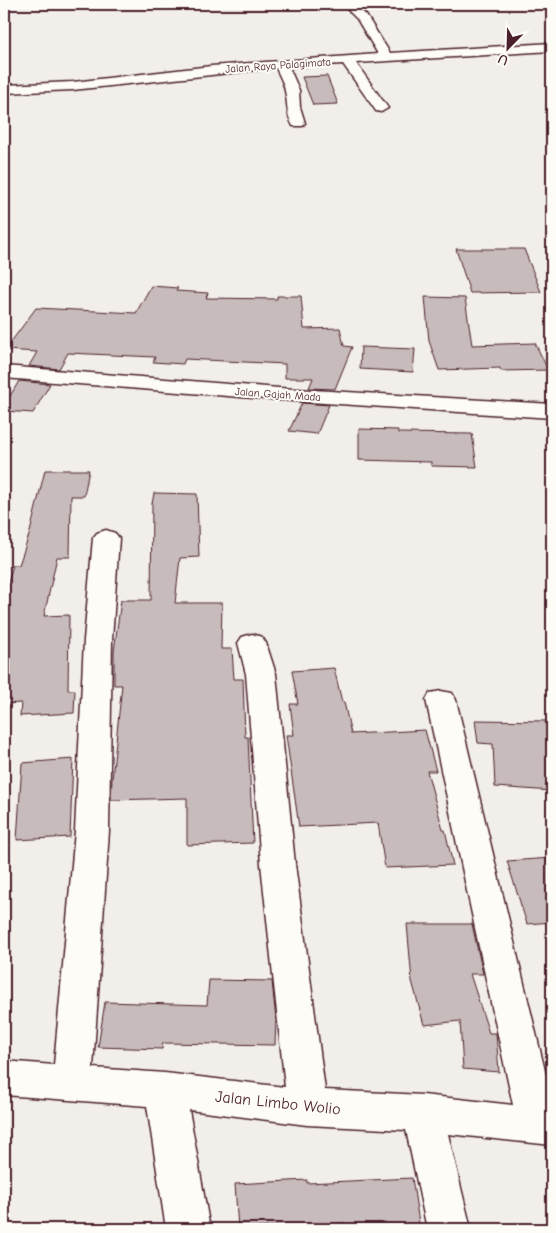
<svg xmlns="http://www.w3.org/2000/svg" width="556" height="1233" viewBox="0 0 556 1233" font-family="'Comic Neue',sans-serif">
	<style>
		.building { fill: #c8bbbb; stroke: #4a1f2b }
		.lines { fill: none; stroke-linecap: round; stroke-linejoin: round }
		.minor-casing { stroke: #4a1f2b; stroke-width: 3 }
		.highway-casing { stroke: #4a1f2b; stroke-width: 3 }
		.minor { fill: #fdfcf7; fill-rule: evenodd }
		.highway { fill: #fdfcf7; fill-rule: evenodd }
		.labels { text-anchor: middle; stroke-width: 4; stroke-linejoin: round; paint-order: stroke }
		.far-street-label { font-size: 11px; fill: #4a1f2b; stroke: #fdfcf7 }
		.near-street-label { font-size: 16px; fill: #4a1f2b; stroke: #fdfcf7 }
	</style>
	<rect width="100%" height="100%" fill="#f2efeb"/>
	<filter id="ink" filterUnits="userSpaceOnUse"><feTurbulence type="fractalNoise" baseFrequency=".02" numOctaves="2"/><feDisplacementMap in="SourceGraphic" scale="10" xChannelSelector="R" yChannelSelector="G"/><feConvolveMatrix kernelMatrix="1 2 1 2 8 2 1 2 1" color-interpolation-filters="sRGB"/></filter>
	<g filter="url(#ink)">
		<!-- building -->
		<g class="building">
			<path d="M327 76 338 104 313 105 302 77Z"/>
			<path d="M456 249H524L541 292 470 293Z"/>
			<path d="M151 286 178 288 176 291 208 293 206 298 277 299V296H301L304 329 340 328 344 346 352 347 335 389 309 388 313 378H285V364L185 359 183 364 153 362 155 357 68 353 59 369 29 366 37 352 5 350 36 308 136 313Z"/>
			<path d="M425 297 465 298 472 345 535 343 548 370 501 371 500 368 439 370 429 341Z"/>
			<path d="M361 347 415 349 413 372 360 369Z"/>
			<path d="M19 381 50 384 33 413 4 411V406Z"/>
			<path d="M302 403 329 405 317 434 289 431Z"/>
			<path d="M359 429 398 430V433L472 434 477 467 431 466V462L359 460Z"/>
			<path d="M45 470H89L84 496H71L70 557H57L44 616 69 615 68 690H75L74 713 20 716 21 703 4 704V597L13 565H19L30 532Z"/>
			<path d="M154 493 197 494 199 557 180 558 175 603H222L221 649H232L234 679H243L245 737H248L253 843 187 845V798L111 800 112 779 122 685H114V651L121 600H151L152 504Z"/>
			<path d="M334 668 342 702H344L351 734 425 730 436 771H427L443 830H445L453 865 385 868 378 823 299 827 286 735H294L290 704H298L292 671Z"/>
			<path d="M475 720 547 721 552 748V791L495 787 493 744 478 743Z"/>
			<path d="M73 759 70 837 17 840 22 763Z"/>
			<path d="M552 858V922L527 924 507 861Z"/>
			<path d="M407 924H472L483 974H470L489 1033H496L499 1072 463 1069 460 1021 424 1025 412 981Z"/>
			<path d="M209 980 272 981 276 1020 275 1045 163 1043 162 1049 98 1047 105 1002 207 1005Z"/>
			<path d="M412 1178 420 1229H346L345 1223 238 1229 235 1184 307 1180V1183Z"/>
		</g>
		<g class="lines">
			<!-- minor casing -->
			<g class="minor-casing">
				<g id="minor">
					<path d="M342 4H353L366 15 390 53 552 43V51L356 63 388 108 381 112 376 111 343 64 289 67 299 90 300 107 305 123 303 126H293C286 115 288 103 285 91 284 83 279 75 276 68L73 90 4 93V85L73 82 211 66 378 54 357 19Z"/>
					<path d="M106 530 115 533 119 538 112 640 109 831 93 1068 165 1073 285 1087 261 864 246 674 238 643 242 637 252 634 262 637 266 643 276 674 295 864 325 1090 423 1095 513 1105 426 700 430 693 441 691 452 693 456 700 552 1100V1145L448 1134 471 1229H427L406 1130 307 1125 189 1110 210 1229H166L147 1106 4 1095V1061L54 1065 75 831 84 640 93 538 97 533Z"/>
				</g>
			</g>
			<!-- highway casing -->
			<g class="highway-casing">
				<path id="highway" d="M4 366 279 388 552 404V418L279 400 4 378Z"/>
			</g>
			<!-- minor -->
			<use href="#minor" class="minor"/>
			<!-- highway -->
			<use href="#highway" class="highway"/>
		</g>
	</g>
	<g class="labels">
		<!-- far-street labels -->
		<g class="far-street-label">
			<text transform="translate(278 65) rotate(-4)" y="4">Jalan Raya Palagimata</text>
			<text transform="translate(278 394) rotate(4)" y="4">Jalan Gajah Mada</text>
		</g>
		<!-- near-street labels -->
		<g class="near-street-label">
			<text transform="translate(278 1102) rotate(6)" y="6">Jalan Limbo Wolio</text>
		</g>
	</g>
	<!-- margin -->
	<rect width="556" height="1233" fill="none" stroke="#fdfcf7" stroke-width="20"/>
	<rect x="10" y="10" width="536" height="1213" fill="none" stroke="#4a1f2b" stroke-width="2" filter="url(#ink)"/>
	<!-- north arrow -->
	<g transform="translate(508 48) rotate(203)" stroke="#fdfcf7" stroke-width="4" paint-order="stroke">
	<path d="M0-4L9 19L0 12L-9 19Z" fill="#4a1f2b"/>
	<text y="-8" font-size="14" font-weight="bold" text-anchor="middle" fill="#4a1f2b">U</text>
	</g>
</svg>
